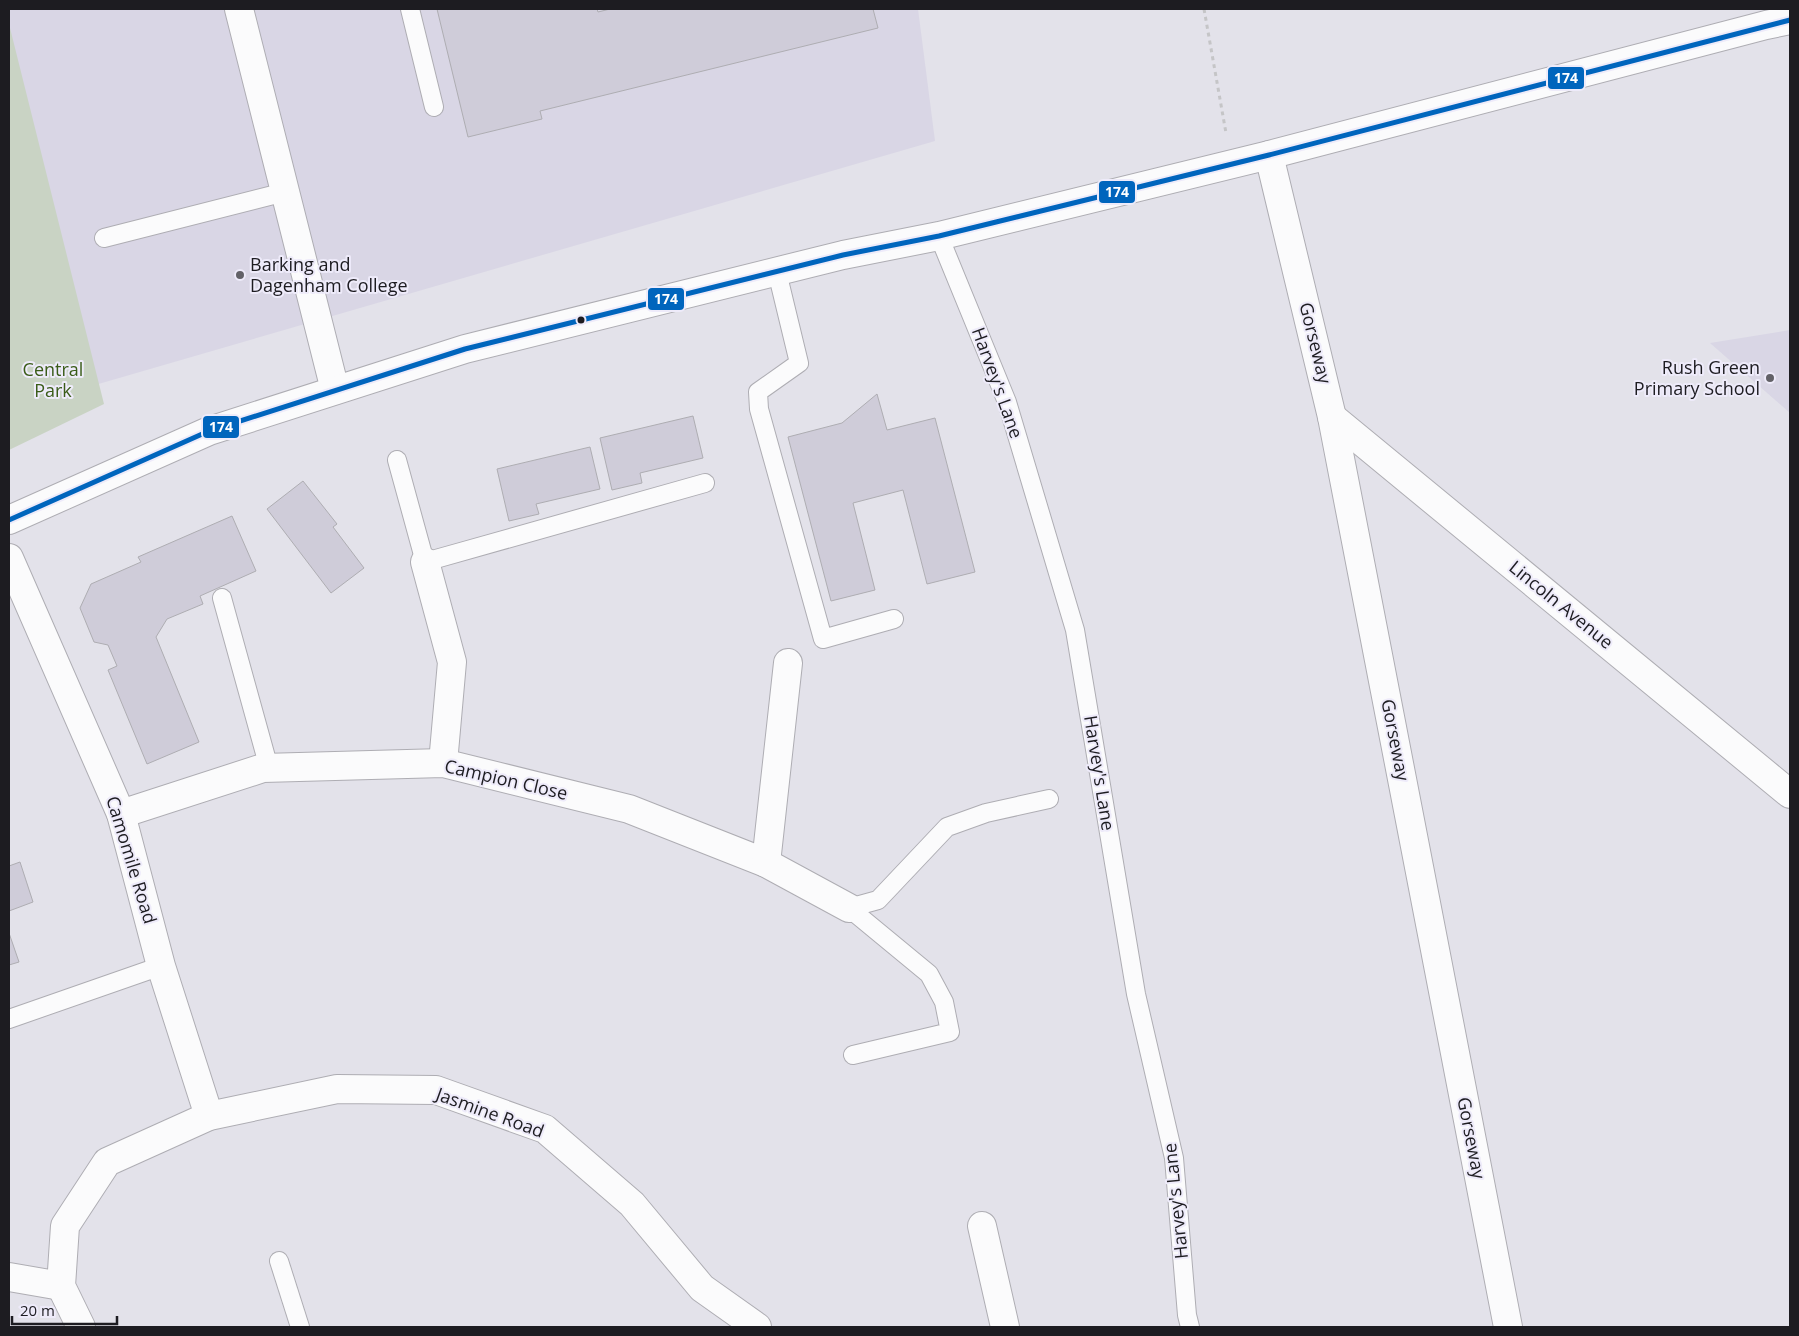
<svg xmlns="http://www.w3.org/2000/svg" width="1799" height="1336" viewBox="0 0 1799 1336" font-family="'Open Sans',sans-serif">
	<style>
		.built { fill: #d9d6e5 }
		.green { fill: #c9d3c4 }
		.building { fill: #cfccd9; stroke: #aeadb2 }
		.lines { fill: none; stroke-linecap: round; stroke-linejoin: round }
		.service-casing { stroke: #aeadb3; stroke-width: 20 }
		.minor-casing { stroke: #aeadb3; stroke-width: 30 }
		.tertiary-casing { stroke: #aeadb3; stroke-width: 30 }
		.path { stroke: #c5c5c7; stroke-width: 3; stroke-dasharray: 4 4; stroke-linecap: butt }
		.service { stroke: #fbfbfc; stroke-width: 18 }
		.minor { stroke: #fbfbfc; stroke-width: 28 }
		.tertiary { stroke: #fbfbfc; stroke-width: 28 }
		.bus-1-casing { stroke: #eeebfa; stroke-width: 9 }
		.bus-1 { stroke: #0065bd; stroke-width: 5 }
		.poi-dot { fill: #626167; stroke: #eeebfa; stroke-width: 2 }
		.bus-dot { fill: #1d1c21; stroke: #eeebfa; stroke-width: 2 }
		.labels { text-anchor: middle; stroke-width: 4; stroke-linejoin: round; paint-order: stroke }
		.poi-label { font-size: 18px; fill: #1d1c21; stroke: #eeebfa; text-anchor: start }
		.street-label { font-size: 18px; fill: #1d1c21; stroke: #eeebfa }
		.park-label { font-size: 18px; fill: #3a5c18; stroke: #eeebfa }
		.line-badge { stroke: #eeebfa; stroke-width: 2 }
		.badge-label { font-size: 14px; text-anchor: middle; font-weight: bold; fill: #fff }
	</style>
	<rect width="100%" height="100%" fill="#e3e2ea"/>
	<!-- built -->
	<g class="built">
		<path d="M9 9H918L935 141 9 410Z"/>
		<path d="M1790 330V413L1710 343Z"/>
	</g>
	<!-- green -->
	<path class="green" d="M9 24 104 404 9 450Z"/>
	<!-- building -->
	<g class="building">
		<path d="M437 9H597L598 12 610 9H873L878 28 540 111 542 119 468 137Z"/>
		<path d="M877 394 887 430 935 418 975 572 927 584 903 490 853 503 875 590 831 601 788 437 842 423Z"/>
		<path d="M693 416 703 458 640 473 642 483 612 490 600 438Z"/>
		<path d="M590 447 600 489 536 504 539 514 509 521 497 469Z"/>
		<path d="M303 481 337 524 333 527 364 568 331 593 267 509Z"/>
		<path d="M232 516 256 571 200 596 203 604 167 619 156 637 199 742 147 764 108 670 117 666 108 645 94 642 80 608 91 584 141 562 138 557Z"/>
		<path d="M20 862 33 902 9 911V866Z"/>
		<path d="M9 933 19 962 9 965Z"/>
	</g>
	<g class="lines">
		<!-- service casing -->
		<g class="service-casing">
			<g id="service">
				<path d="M410 9 434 107"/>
				<path d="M939 236 1007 402 1075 630 1136 994 1174 1158 1187 1315 1190 1327"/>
				<path d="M104 238 285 192"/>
				<path d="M777 272 799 363 758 392 759 409 823 639 894 619"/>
				<path d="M397 460 425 562 705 483"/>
				<path d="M222 598 269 768"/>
				<path d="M849 908 929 974 944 1002 950 1032 853 1055"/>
				<path d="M849 908 878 900 947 827 986 813 1049 799"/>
				<path d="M9 1019 161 966"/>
				<path d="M279 1261 300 1327"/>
			</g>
		</g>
		<!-- minor casing -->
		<g class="minor-casing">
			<g id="minor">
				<path d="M239 9 335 390"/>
				<path d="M1269 155 1332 417 1508 1327"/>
				<path d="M1332 417 1790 794"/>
				<path d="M9 558 121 814 161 966 209 1116"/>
				<path d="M425 562 452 662 443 763"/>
				<path d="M121 814 263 768 443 763 629 809 766 863 849 908"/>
				<path d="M766 863 788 663"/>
				<path d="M982 1226 1005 1327"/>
				<path d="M9 1277 61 1286"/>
				<path d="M81 1327 61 1286 65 1226 107 1162 209 1116 337 1089 436 1090 545 1129 632 1204 702 1288 757 1327"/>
			</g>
		</g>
		<!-- tertiary casing -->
		<g class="tertiary-casing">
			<path id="tertiary" d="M9 520 209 431 465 349 843 255 939 236 1269 155 1766 25 1790 20"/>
		</g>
		<!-- path -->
		<path class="path" d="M1204 9 1226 133"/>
		<!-- service -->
		<use href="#service" class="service"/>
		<!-- minor -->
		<use href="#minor" class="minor"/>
		<!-- tertiary -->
		<use href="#tertiary" class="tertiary"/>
		<!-- bus-1 casing -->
		<g class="bus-1-casing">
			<path id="bus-1" d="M9 520 209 431 465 349 843 255 939 236 1269 155 1790 20"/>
		</g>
		<!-- bus-1 -->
		<use href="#bus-1" class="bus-1"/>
	</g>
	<!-- markers -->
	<g class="poi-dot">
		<circle cx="240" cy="275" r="5"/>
		<circle cx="1770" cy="378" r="5"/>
	</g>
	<circle class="bus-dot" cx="581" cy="320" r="4.5"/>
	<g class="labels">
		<!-- poi labels -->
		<g class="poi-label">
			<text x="250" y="271">Barking and<tspan x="250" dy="21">Dagenham College</tspan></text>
			<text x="1760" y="374" text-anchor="end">Rush Green<tspan x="1760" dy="21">Primary School</tspan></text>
		</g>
		<!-- street labels -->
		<g class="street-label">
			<text transform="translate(1315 343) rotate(76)" y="6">Gorseway</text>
			<text transform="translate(997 383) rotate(70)" y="6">Harvey's Lane</text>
			<text transform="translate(1561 605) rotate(39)" y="6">Lincoln Avenue</text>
			<text transform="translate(1395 740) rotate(79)" y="6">Gorseway</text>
			<text transform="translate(1099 773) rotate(81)" y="6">Harvey's Lane</text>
			<text transform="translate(506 780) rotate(13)" y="6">Campion Close</text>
			<text transform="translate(131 860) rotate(73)" y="6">Camomile Road</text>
			<text transform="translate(490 1113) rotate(20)" y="6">Jasmine Road</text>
			<text transform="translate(1471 1138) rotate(79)" y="6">Gorseway</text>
			<text transform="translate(1176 1201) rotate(-96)" y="6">Harvey's Lane</text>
		</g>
		<!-- park labels -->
		<g class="park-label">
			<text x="53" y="376">Central<tspan x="53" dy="21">Park</tspan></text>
		</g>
	</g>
	<g class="line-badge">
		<rect x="1547" y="66" width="38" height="24" rx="5" fill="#0065bd"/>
		<rect x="1098" y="180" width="38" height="24" rx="5" fill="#0065bd"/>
		<rect x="647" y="287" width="38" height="24" rx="5" fill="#0065bd"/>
		<rect x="202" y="415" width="38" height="24" rx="5" fill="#0065bd"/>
	</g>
	<g class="badge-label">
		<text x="1566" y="83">174</text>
		<text x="1117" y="197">174</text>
		<text x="666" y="304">174</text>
		<text x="221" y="432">174</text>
	</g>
	<!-- border -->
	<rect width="1799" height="1336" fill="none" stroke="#1d1c21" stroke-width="20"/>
	<!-- scale -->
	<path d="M12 1316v8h105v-8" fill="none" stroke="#1d1c21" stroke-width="2.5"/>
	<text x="20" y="1316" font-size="15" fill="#1d1c21" stroke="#eeebfa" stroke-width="4" paint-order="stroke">20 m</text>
</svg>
